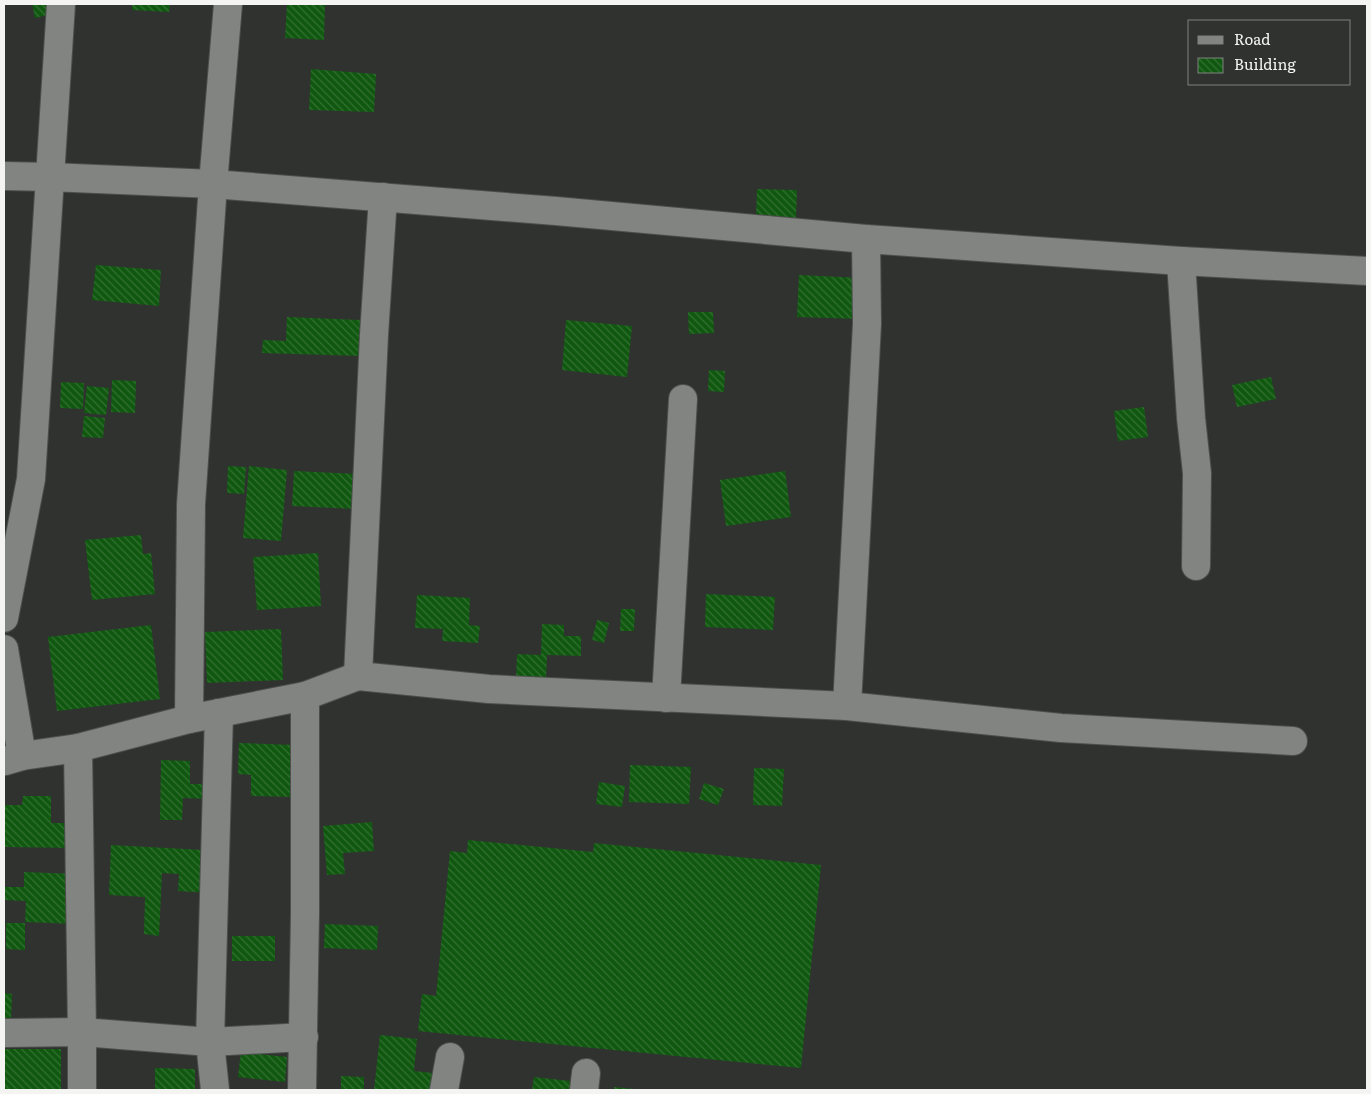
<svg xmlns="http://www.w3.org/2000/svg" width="1371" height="1094" viewBox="0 0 1371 1094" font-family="Literata,serif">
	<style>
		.building { fill: url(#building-back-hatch) }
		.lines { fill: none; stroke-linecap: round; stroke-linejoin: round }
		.street-casing { stroke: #4d4f4d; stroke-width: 30 }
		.street { stroke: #818481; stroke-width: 28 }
	</style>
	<defs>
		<pattern id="building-back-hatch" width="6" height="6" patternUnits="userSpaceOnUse" patternTransform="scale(1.25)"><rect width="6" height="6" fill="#105810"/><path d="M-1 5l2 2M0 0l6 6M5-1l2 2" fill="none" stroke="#337133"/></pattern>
	</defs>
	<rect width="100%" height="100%" fill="#303230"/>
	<!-- building -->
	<g class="building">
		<path d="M32 4H54L56 13 35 18Z"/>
		<path d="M132 4H170L169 12 132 10Z"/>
		<path d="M287 4H325L324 40 285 38Z"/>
		<path d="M311 69 376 74 374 112 309 110Z"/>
		<path d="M757 189 797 190 796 218 756 217Z"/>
		<path d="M96 265 161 270 159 306 92 300Z"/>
		<path d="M799 275 862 278 860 319 797 317Z"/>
		<path d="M688 312H713L714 333 689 334Z"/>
		<path d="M287 317 361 320 360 356 262 353 263 340 286 341Z"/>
		<path d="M566 320 632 326 627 377 562 370Z"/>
		<path d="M709 370 725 371 724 392 708 391Z"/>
		<path d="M1271 377 1276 399 1237 407 1232 385Z"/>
		<path d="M112 380 136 381 135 413 111 412Z"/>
		<path d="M61 382 84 383 83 409 60 408Z"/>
		<path d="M87 386 109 388 106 415 84 413Z"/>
		<path d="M1144 407 1148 437 1118 441 1114 411Z"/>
		<path d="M84 416 105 418 103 438 82 437Z"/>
		<path d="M228 466 246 467 244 494 227 493Z"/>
		<path d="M249 466 287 470 281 541 243 538Z"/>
		<path d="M294 471 358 474 356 509 292 506Z"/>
		<path d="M785 471 791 517 726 526 720 480Z"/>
		<path d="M141 535 143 554 151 553 155 594 92 600 85 540Z"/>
		<path d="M318 553 321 606 257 610 253 557Z"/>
		<path d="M706 594 775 597 773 630 705 627Z"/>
		<path d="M417 595 470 598 469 625 480 626 478 643 442 641 443 629 415 628Z"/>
		<path d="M621 609H635L634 631H620Z"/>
		<path d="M597 620 609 623 604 643 592 640Z"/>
		<path d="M542 624 564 625V636H581V656L547 655 546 680 516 679 517 654 541 655Z"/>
		<path d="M151 625 160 699 57 711 48 637Z"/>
		<path d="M281 629 283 680 207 683 205 632Z"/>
		<path d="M239 743 296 745 294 797 251 796V775L238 774Z"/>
		<path d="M161 760 190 761V784H209V799L183 798 182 820H160Z"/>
		<path d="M630 765 691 767 689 804 629 802Z"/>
		<path d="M754 768 784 769 782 806 753 805Z"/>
		<path d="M599 782 625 786 622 807 596 804Z"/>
		<path d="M704 783 724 789 718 805 699 799Z"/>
		<path d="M23 796H51V823H76L75 848 4 847V805H22Z"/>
		<path d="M372 822 374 851 343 853 345 874 327 875 323 826Z"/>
		<path d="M468 840 593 852 594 843 821 865 801 1068 418 1031 422 994 436 996 450 851 467 853Z"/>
		<path d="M111 845 204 850 209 893 178 891 179 874 162 873 159 936 144 934 145 897 109 895Z"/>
		<path d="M24 872 75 874 74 924 25 922 26 901 4 900 5 887H24Z"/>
		<path d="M6 923H25V950L6 949Z"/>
		<path d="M325 924 378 926 377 950 324 948Z"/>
		<rect x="232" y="936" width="43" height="25"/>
		<path d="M4 993 12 994 11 1020H4Z"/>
		<path d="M380 1035 417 1039 414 1071 433 1073 431 1090H374Z"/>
		<rect x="4" y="1049" width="57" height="41"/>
		<path d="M241 1052 287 1057 285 1082 238 1077Z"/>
		<path d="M155 1068 195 1069V1090H155Z"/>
		<path d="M341 1076 364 1077V1090H341Z"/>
		<path d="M534 1077 579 1082 578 1090H532Z"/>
		<path d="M614 1087 635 1089V1090H614Z"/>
	</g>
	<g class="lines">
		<!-- street casing -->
		<g class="street-casing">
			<g id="street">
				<path d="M228 4 213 184 556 211 866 239 1181 261 1367 271"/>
				<path d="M4 176 50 177 61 4"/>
				<path d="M383 197 374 335 358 676 489 689 847 706"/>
				<path d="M866 239 867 324 847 706 1061 728 1293 741"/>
				<path d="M1181 261 1191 418 1197 473 1196 566"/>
				<path d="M4 618 31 479 50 177 213 184 191 504 189 719 305 696 358 676"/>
				<path d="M4 649 22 756"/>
				<path d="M666 698 683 399"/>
				<path d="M219 713 210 1042 304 1037"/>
				<path d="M189 719 78 748 82 1032 210 1042 215 1090"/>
				<path d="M5 761 22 756 78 748"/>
				<path d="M4 1033 82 1032V1090"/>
				<path d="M302 1090 305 914V696"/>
				<path d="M444 1090 450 1057"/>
				<path d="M584 1090 586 1073"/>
			</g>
		</g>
		<!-- street -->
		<use href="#street" class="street"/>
	</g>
	<!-- border -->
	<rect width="1371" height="1094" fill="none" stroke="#f4f5f3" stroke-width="10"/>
	<!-- legend -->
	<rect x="1188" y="20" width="162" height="65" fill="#303230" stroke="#7e807e"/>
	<rect x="1198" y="36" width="25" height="8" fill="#818481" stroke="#7e807e"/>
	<text x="1234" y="45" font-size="15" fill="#f4f5f3">Road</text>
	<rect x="1198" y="58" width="25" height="15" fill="url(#building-back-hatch)" stroke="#7e807e"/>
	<text x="1234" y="70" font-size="15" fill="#f4f5f3">Building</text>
</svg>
